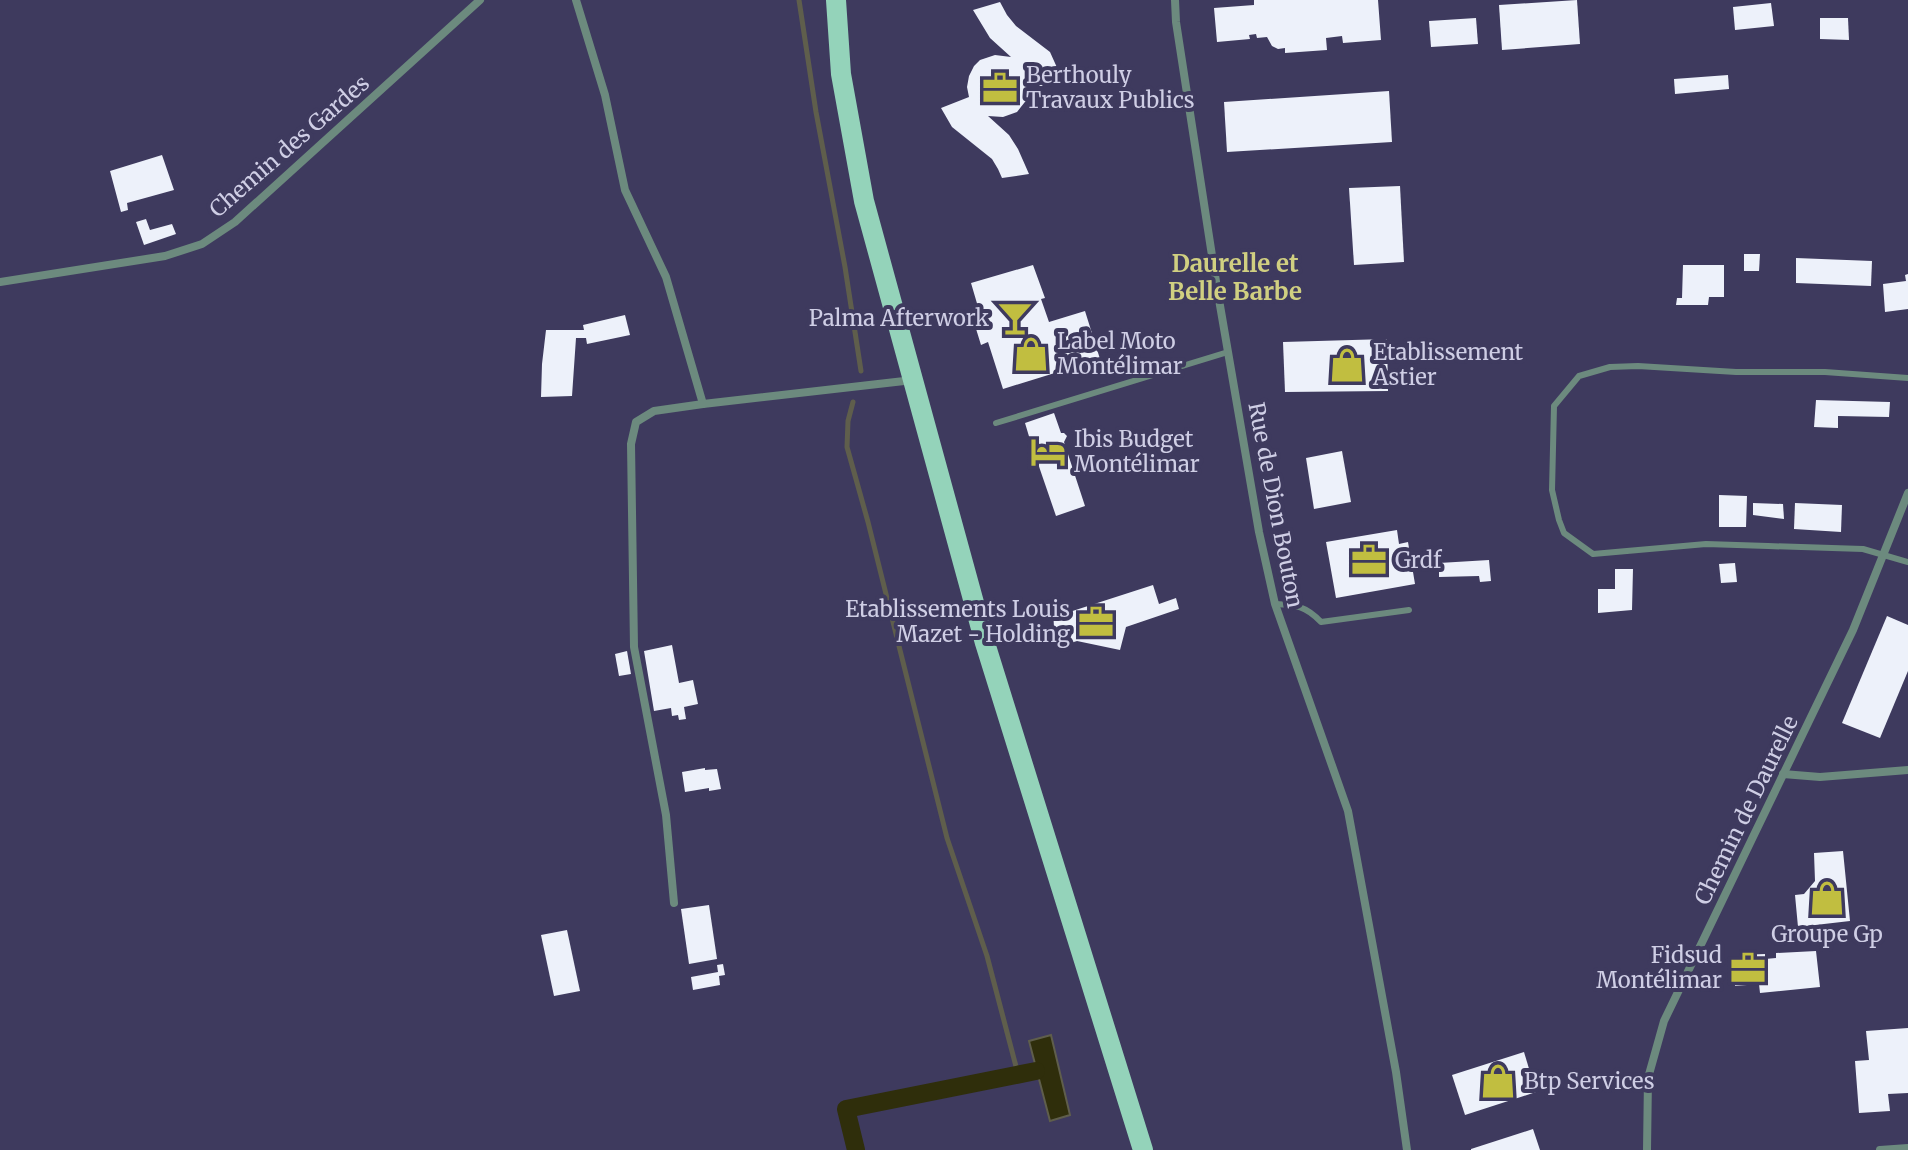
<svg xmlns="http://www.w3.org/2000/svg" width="1908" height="1150" viewBox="0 0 1908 1150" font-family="Merriweather,serif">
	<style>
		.water { fill: #2f2e0b; stroke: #5f5e4c; stroke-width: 2 }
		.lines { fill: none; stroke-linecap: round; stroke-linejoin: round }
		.stream { stroke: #5f5e4c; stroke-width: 5 }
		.canal { stroke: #2f2e0b; stroke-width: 18 }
		.building { fill: #edf1fa }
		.lane { stroke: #6c8a7e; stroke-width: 6 }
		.street { stroke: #6c8a7e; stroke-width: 8 }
		.primary { stroke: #94d3ba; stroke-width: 20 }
		.labels { text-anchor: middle; stroke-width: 8; stroke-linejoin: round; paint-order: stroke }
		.poi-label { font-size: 22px; fill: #cfcee5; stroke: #3e3a5e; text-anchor: start }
		.street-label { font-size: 22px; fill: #cfcee5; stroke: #3e3a5e }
		.neighbourhood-label { font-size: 24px; font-weight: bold; fill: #d0cf81; stroke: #3e3a5e }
	</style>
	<rect width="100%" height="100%" fill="#3e3a5e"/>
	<!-- water -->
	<path class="water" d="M1051 1035 1070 1115 1050 1121 1029 1041Z"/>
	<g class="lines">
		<!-- stream -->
		<g class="stream">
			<path d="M799 0 816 112 845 267 861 371"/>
			<path d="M853 402 848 421 847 447 868 522 947 838 987 956 1018 1074"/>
		</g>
		<!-- canal -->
		<path class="canal" d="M856 1150 846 1109 1036 1071"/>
	</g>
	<!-- building -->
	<g class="building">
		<path d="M1254 0H1378L1381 40 1343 43 1342 36 1326 38 1327 50 1285 53V48L1278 49 1272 46 1267 37 1257 38 1256 34 1249 35 1250 39 1217 42 1214 8 1254 5Z"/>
		<path d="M1577 0 1580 44 1502 50 1499 5Z"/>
		<path d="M1000 2 1007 15 1016 26 1050 52 1059 72 1060 86H1030L1028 98 1017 112 1003 117 988 116 1009 135 1018 149 1029 174 1002 178 998 169 992 159 952 127 941 108 969 97 967 87 969 76 974 66 980 60 995 55 1011 57 990 38 973 10Z"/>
		<path d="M1771 3 1774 26 1735 30 1733 7Z"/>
		<path d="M1476 18 1478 44 1431 47 1429 21Z"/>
		<path d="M1820 18H1848L1849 40 1820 39Z"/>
		<path d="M1728 75 1729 89 1675 94 1674 79Z"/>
		<path d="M1389 91 1392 142 1227 152 1224 102Z"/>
		<path d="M162 155 174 190 127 203 128 210 121 212 110 171Z"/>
		<path d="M1400 186 1404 262 1354 265 1349 188Z"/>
		<path d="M146 219 150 230 172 224 176 234 144 245 136 222Z"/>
		<path d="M1744 254H1760L1759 271H1744Z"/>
		<path d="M1796 258 1872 261 1871 286 1796 283Z"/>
		<path d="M1033 265 1045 298 1041 299 1049 322 1085 311 1100 359 1003 389 988 342 981 345 973 319 981 317 971 283Z"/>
		<path d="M1683 265H1724V297H1709L1708 305H1676L1677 298H1682Z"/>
		<path d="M1908 274V309L1885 312 1883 284 1906 281 1905 275Z"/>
		<path d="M625 315 630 335 587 344 586 338H576L572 396 541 397 542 364 546 330H584L583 325Z"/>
		<path d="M1387 339 1388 391 1285 392 1283 342Z"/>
		<path d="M1816 400 1890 402 1889 417 1838 416V428L1814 427Z"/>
		<path d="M1054 413 1061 433H1064L1067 436 1064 442 1085 506 1056 516 1034 452H1030L1028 448 1031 443 1025 423Z"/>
		<path d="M1342 451 1351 502 1314 509 1306 458Z"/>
		<path d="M1719 495 1747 496 1746 527H1719Z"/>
		<path d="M1753 503 1783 504 1784 519 1753 515Z"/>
		<path d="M1795 503 1842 505 1841 532 1794 529Z"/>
		<path d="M1397 530 1399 544 1408 542 1415 584 1336 598 1326 542Z"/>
		<path d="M1489 560 1491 581 1480 582 1479 576 1439 577V563Z"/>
		<path d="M1735 563 1737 582 1721 583 1719 564Z"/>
		<path d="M1615 569H1633L1632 610 1598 613V589H1615Z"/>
		<path d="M1153 585 1159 604 1176 598 1179 609 1126 627 1120 650 1077 641 1055 648 1053 608 1057 616Z"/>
		<path d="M1887 616 1908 625V671L1880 738 1842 723Z"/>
		<path d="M672 645 679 683 693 680 698 704 684 707 686 719 679 720 678 715 672 716 671 708 654 711 644 651Z"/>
		<path d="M627 651 631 674 619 676 615 654Z"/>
		<path d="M705 768V770L717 769 721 789 709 791V788L685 792 682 772Z"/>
		<path d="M1843 851 1850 921 1798 927 1795 895 1804 894 1815 881 1814 853Z"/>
		<path d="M709 905 717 959 689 964 681 909Z"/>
		<path d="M567 930 580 991 554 996 541 935Z"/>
		<path d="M1816 951 1820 987 1760 993 1759 984 1735 986 1734 967H1736L1740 955 1765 954V959L1776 958V953Z"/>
		<path d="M723 964 725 975 719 976 720 985 693 990 691 977 718 972 717 965Z"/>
		<path d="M1908 1028V1093L1888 1094 1890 1111 1859 1113 1855 1061 1869 1060 1866 1031Z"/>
		<path d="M1524 1052 1536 1092 1465 1115 1452 1075Z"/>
		<path d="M1533 1129 1540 1150H1471V1149Z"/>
	</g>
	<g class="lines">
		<!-- lane -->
		<g class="lane">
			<path d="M1908 378 1825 372H1736L1638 366 1610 367 1579 376 1554 406 1552 490 1559 520 1564 533 1593 554 1706 544 1768 546 1863 549 1908 562"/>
			<path d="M996 423 1228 352"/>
			<path d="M1275 604C1296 605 1306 606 1321 622L1409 610"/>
		</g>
		<!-- street -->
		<g class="street">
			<path d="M576 0 605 95 625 190 666 277 703 404"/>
			<path d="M1175 0 1176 22 1217 288 1259 532 1275 604 1348 811 1396 1072 1407 1150"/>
			<path d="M0 282 165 256 202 244 235 222 480 0"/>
			<path d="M1783 774 1820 777 1908 770"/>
			<path d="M674 903 666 815 634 647 631 444 636 422 654 411 703 404 913 380"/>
			<path d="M1647 1150 1648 1078 1664 1021 1853 630 1908 493"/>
			<path d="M1880 1150 1908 1148"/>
		</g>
		<!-- primary -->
		<path class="primary" d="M836 0 841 74 864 201 985 643 1143 1150"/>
	</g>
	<!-- icons -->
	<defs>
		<g id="office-bare" transform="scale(2.76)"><path d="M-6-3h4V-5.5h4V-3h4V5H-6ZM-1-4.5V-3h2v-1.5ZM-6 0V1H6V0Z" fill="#c1be40" stroke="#3e3a5e" stroke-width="2.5" paint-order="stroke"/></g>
		<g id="bar-bare" transform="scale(2.76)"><path d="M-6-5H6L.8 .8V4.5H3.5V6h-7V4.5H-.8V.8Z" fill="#c1be40" stroke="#3e3a5e" stroke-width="2.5" paint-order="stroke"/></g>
		<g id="shop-bare" transform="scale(2.76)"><path d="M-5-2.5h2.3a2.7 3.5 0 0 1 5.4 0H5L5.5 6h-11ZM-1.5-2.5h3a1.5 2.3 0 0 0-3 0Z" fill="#c1be40" stroke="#3e3a5e" stroke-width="2.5" paint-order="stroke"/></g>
		<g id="hotel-bare" transform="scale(2.76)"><path d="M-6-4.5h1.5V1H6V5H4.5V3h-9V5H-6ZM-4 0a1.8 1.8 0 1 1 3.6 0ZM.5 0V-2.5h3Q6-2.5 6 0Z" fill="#c1be40" stroke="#3e3a5e" stroke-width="2.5" paint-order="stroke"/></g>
	</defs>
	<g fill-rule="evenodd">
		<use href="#office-bare" x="1000" y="88"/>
		<use href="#bar-bare" x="1015" y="318"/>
		<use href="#shop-bare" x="1031" y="354"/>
		<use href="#shop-bare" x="1347" y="365"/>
		<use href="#hotel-bare" x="1048" y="452"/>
		<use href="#office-bare" x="1369" y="560"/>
		<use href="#office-bare" x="1096" y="622"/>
		<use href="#shop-bare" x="1827" y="898"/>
		<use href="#office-bare" x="1748" y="968"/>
		<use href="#shop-bare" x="1498" y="1081"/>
	</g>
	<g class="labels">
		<!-- poi labels -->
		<g class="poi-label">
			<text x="1026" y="83">Berthouly<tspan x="1026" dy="25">Travaux Publics</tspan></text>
			<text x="989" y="326" text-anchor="end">Palma Afterwork</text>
			<text x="1057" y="349">Label Moto<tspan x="1057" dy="25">Montélimar</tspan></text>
			<text x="1373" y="360">Etablissement<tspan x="1373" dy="25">Astier</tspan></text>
			<text x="1074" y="447">Ibis Budget<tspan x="1074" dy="25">Montélimar</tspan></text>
			<text x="1395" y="568">Grdf</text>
			<text x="1070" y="617" text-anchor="end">Etablissements Louis<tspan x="1070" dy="25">Mazet - Holding</tspan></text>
			<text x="1827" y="942" text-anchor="middle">Groupe Gp</text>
			<text x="1722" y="963" text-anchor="end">Fidsud<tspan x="1722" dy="25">Montélimar</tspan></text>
			<text x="1524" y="1089">Btp Services</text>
		</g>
		<!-- street labels -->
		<g class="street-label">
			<text transform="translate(289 146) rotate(-41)" y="8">Chemin des Gardes</text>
			<text transform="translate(1276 505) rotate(79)" y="8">Rue de Dion Bouton</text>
			<text transform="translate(1746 810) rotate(-64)" y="8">Chemin de Daurelle</text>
		</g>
		<!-- neighbourhood labels -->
		<g class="neighbourhood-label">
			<text x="1235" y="272">Daurelle et<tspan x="1235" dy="28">Belle Barbe</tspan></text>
		</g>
	</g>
</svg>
